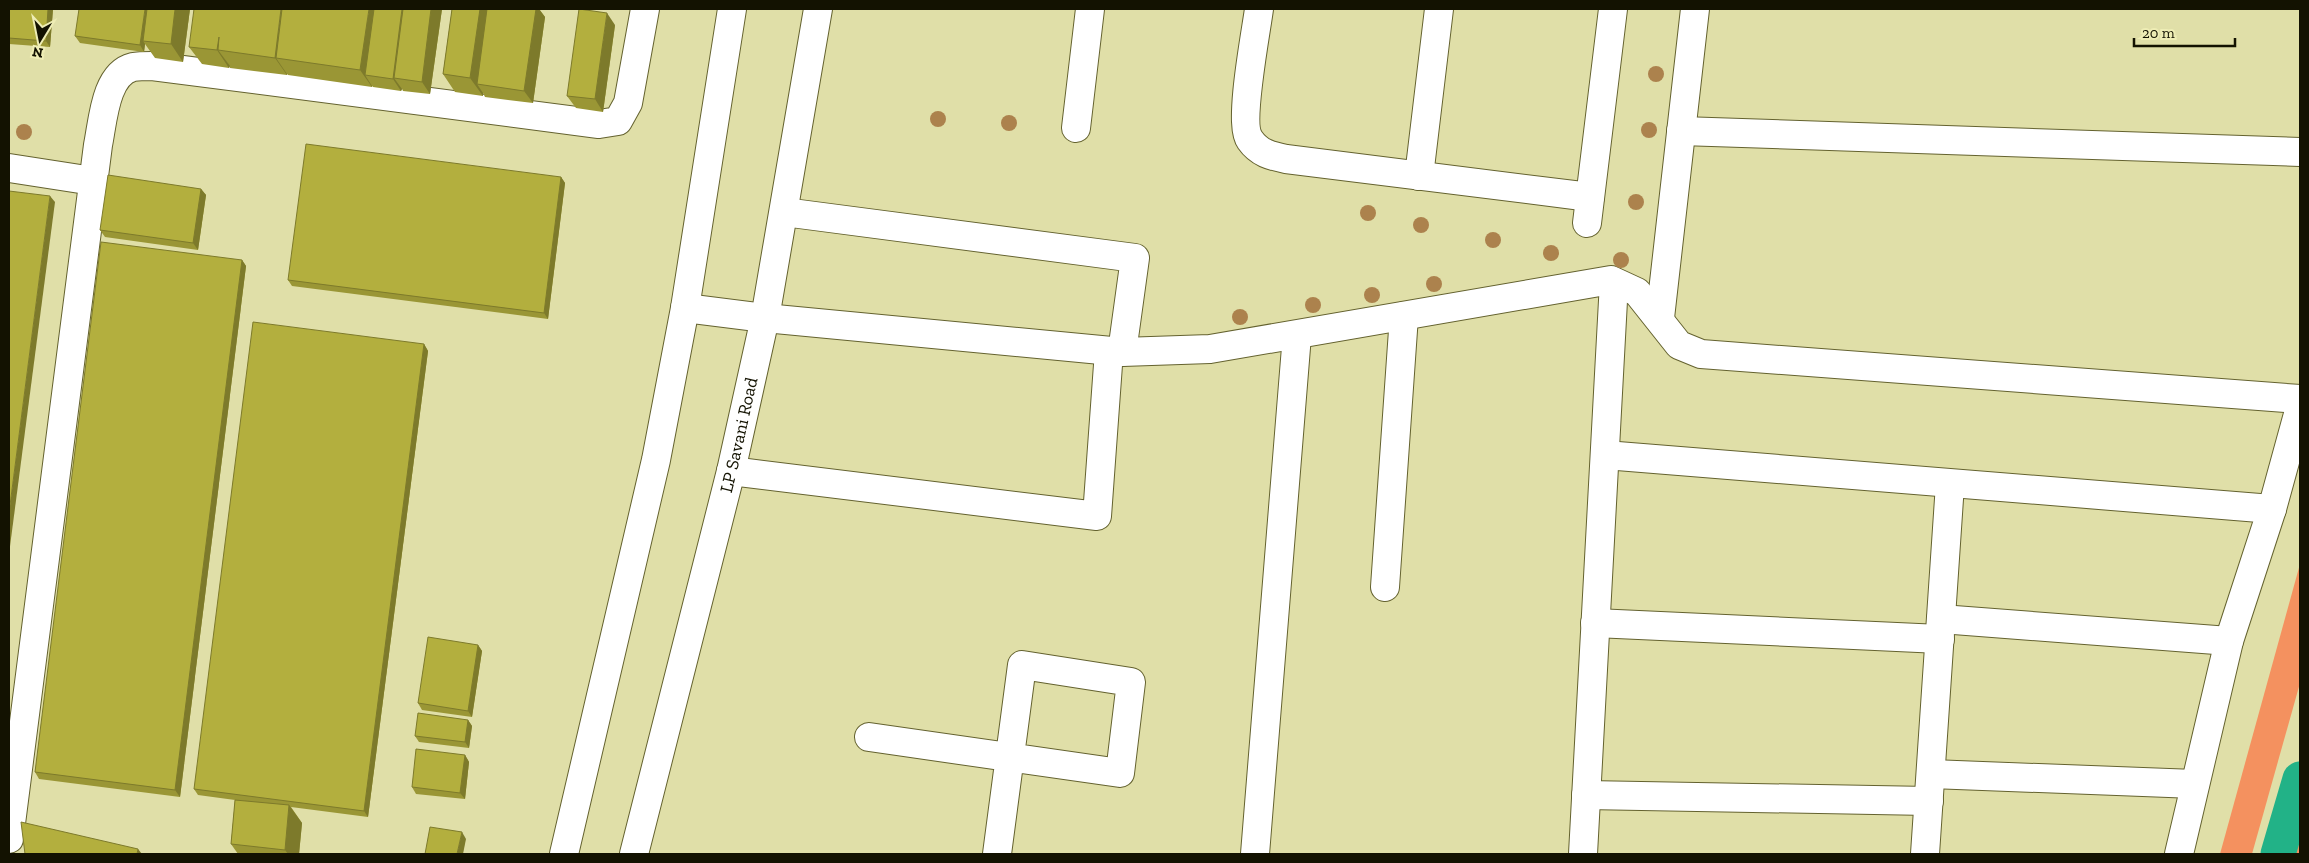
<svg xmlns="http://www.w3.org/2000/svg" width="2309" height="863" viewBox="0 0 2309 863" font-family="'Zilla Slab',serif">
	<style>
		.green { fill: #f4915f }
		.lines { fill: none; stroke-linecap: round; stroke-linejoin: round }
		.canal { stroke: #22b287; stroke-width: 35 }
		.minor-casing { stroke: #64622f; stroke-width: 30 }
		.major-casing { stroke: #64622f; stroke-width: 30 }
		.minor { stroke: #fff; stroke-width: 28 }
		.major { stroke: #fff; stroke-width: 28 }
		.tree { fill: #ac824d }
		.wall { fill: #9a9635 }
		.shaded-wall { fill: #7d7a2b }
		.building { fill: #b3af3e; stroke: #7d7a2b }
		.labels { text-anchor: middle; stroke-width: 5; stroke-linejoin: round; paint-order: stroke }
		.street-label { font-size: 18px; fill: #131201; stroke: #eeedb5 }
	</style>
	<rect width="100%" height="100%" fill="#e0dfa8"/>
	<!-- green -->
	<g class="green">
		<path d="M2300 564V683L2252 854H2220Z"/>
		<path d="M2300 823V854H2291Z"/>
	</g>
	<g class="lines">
		<!-- canal -->
		<path class="canal" d="M2278 854 2300 779"/>
		<!-- minor casing -->
		<g class="minor-casing">
			<g id="minor">
				<path d="M1259 9C1256 32 1238 124 1250 140 1259 153 1271 156 1286 159L1590 197"/>
				<path d="M1076 128 1090 9"/>
				<path d="M1681 131 2300 152"/>
				<path d="M9 168 93 181"/>
				<path d="M1419 176 1439 9"/>
				<path d="M784 212 1135 258 1122 352"/>
				<path d="M1587 223 1613 9"/>
				<path d="M685 308 765 318 1122 352 1210 349 1611 280 1637 292 1679 345 1701 354 2300 399"/>
				<path d="M1660 318 1695 9"/>
				<path d="M1605 455 2272 509"/>
				<path d="M731 471 1097 516 1109 351"/>
				<path d="M1385 587 1404 316"/>
				<path d="M1941 619 2229 641"/>
				<path d="M1595 623 1940 639"/>
				<path d="M869 737 1120 773 1131 682 1022 665 997 854"/>
				<path d="M1931 774 2195 784"/>
				<path d="M1586 795 1929 801"/>
				<path d="M9 839 98 145C103 121 105 74 133 67 139 66 146 66 152 66L599 124 618 121 628 103 645 9"/>
				<path d="M1255 854 1297 335"/>
				<path d="M1583 854 1614 282"/>
				<path d="M1925 854 1950 484"/>
				<path d="M2179 854 2229 641 2272 509 2300 407"/>
			</g>
		</g>
		<!-- major casing -->
		<g class="major-casing">
			<g id="major">
				<path d="M564 854 656 460 685 308 732 9"/>
				<path id="s1" d="M634 854 731 471 765 318 818 9"/>
			</g>
		</g>
		<!-- minor -->
		<use href="#minor" class="minor"/>
		<!-- major -->
		<use href="#major" class="major"/>
	</g>
	<!-- trees -->
	<g class="tree">
		<circle cx="1656" cy="74" r="8"/>
		<circle cx="938" cy="119" r="8"/>
		<circle cx="1009" cy="123" r="8"/>
		<circle cx="1649" cy="130" r="8"/>
		<circle cx="24" cy="132" r="8"/>
		<circle cx="1636" cy="202" r="8"/>
		<circle cx="1368" cy="213" r="8"/>
		<circle cx="1421" cy="225" r="8"/>
		<circle cx="1493" cy="240" r="8"/>
		<circle cx="1551" cy="253" r="8"/>
		<circle cx="1621" cy="260" r="8"/>
		<circle cx="1434" cy="284" r="8"/>
		<circle cx="1372" cy="295" r="8"/>
		<circle cx="1313" cy="305" r="8"/>
		<circle cx="1240" cy="317" r="8"/>
	</g>
	<!-- wall -->
	<g class="wall">
		<path d="M9 9H53L50 47 9 44Z"/>
		<path d="M190 9 183 62 155 58 145 44 144 52 80 43 75 36Z"/>
		<path d="M442 9 430 94 403 91 402 89 401 91 373 87V86L372 87 288 75 287 74V75L230 68V66L229 68 202 64 189 47Z"/>
		<path d="M452 9H539L545 17 533 103 485 97 483 93V96L455 92 443 74Z"/>
		<path d="M615 25 603 112 576 108 567 96Z"/>
		<path d="M561 177 565 183 548 319 292 286 288 280Z"/>
		<path d="M201 189 206 195 198 250 105 237 100 230Z"/>
		<path d="M242 260 246 266 180 797 39 779 35 772Z"/>
		<path d="M424 344 428 351 368 817 291 807 302 823 299 854H238L231 844 235 800 198 795 194 789Z"/>
		<path d="M478 645 482 651 472 717 422 710 418 703Z"/>
		<path d="M468 720 472 726 469 748 419 742 415 736Z"/>
		<path d="M465 755 469 762 465 799 416 794 412 787Z"/>
	</g>
	<!-- shaded-wall -->
	<g class="shaded-wall">
		<path d="M48 9H53L50 47 46 41Z"/>
		<path d="M145 9H150L143 41 145 44 144 52 140 45Z"/>
		<path d="M175 9H190L183 62 171 44Z"/>
		<path d="M281 9H296L276 58 287 74V75L275 58Z"/>
		<path d="M369 9H383L365 75 372 86V87L360 70Z"/>
		<path d="M402 9H412L394 78 402 89 401 91 393 79Z"/>
		<path d="M431 9H442L430 94 422 82Z"/>
		<path d="M480 9H494L477 84 483 93V96L470 78Z"/>
		<path d="M536 9H539L545 17 533 103 524 91Z"/>
		<path d="M607 13 615 25 603 112 595 99Z"/>
		<path d="M219 37 218 50 230 66 229 68 217 50Z"/>
		<path d="M561 177 565 183 548 319 544 313Z"/>
		<path d="M201 189 206 195 198 250 193 243Z"/>
		<path d="M50 196 55 202 9 554V513Z"/>
		<path d="M242 260 246 266 180 797 175 790Z"/>
		<path d="M424 344 428 351 368 817 364 811Z"/>
		<path d="M478 645 482 651 472 717 468 711Z"/>
		<path d="M468 720 472 726 469 748 465 742Z"/>
		<path d="M465 755 469 762 465 799 460 793Z"/>
		<path d="M289 805 302 823 299 854H288L285 850Z"/>
		<path d="M462 832 466 839 463 854H457Z"/>
		<path d="M138 849 142 854H137Z"/>
	</g>
	<!-- building -->
	<g class="building">
		<path d="M9 9H48L46 41 9 38Z"/>
		<path d="M79 9H145L140 45 75 36Z"/>
		<path d="M147 9H175L171 44 143 41Z"/>
		<path d="M194 9H281L275 58 218 50 219 37 217 50 189 47Z"/>
		<path d="M282 9H369L360 70 276 58Z"/>
		<path d="M374 9H402L393 79 365 75Z"/>
		<path d="M403 9H431L422 82 394 78Z"/>
		<path d="M452 9H480L470 78 443 74Z"/>
		<path d="M487 9H536L524 91 477 84Z"/>
		<path d="M579 9 607 13 595 99 567 96Z"/>
		<path d="M306 144 561 177 544 313 288 280Z"/>
		<path d="M108 175 201 189 193 243 100 230Z"/>
		<path d="M9 191 50 196 9 513Z"/>
		<path d="M101 242 242 260 175 790 35 772Z"/>
		<path d="M253 322 424 344 364 811 194 789Z"/>
		<path d="M428 637 478 645 468 711 418 703Z"/>
		<path d="M418 713 468 720 465 742 415 736Z"/>
		<path d="M416 749 465 755 460 793 412 787Z"/>
		<path d="M235 800 289 805 285 850 231 844Z"/>
		<path d="M21 822 138 849 137 854H25Z"/>
		<path d="M430 827 462 832 457 854H425Z"/>
	</g>
	<g class="labels">
		<!-- street labels -->
		<g class="street-label">
			<text dy="6" stroke="none"><textPath href="#s1" startOffset="432">LP Savani Road</textPath></text>
		</g>
	</g>
	<!-- border -->
	<rect width="2309" height="863" fill="none" stroke="#131201" stroke-width="20"/>
	<!-- north arrow -->
	<g transform="translate(40 40) rotate(190)" stroke="#eeedb5" stroke-width="4" paint-order="stroke">
	<path d="M0-4L9 19L0 12L-9 19Z" fill="#131201"/>
	<text y="-8" font-size="14" font-weight="bold" text-anchor="middle" fill="#131201">N</text>
	</g>
	<!-- scale -->
	<path d="M2134 38v8h101v-8" fill="none" stroke="#131201" stroke-width="2.5"/>
	<text x="2142" y="38" font-size="15" fill="#131201" stroke="#eeedb5" stroke-width="4" paint-order="stroke">20 m</text>
</svg>
